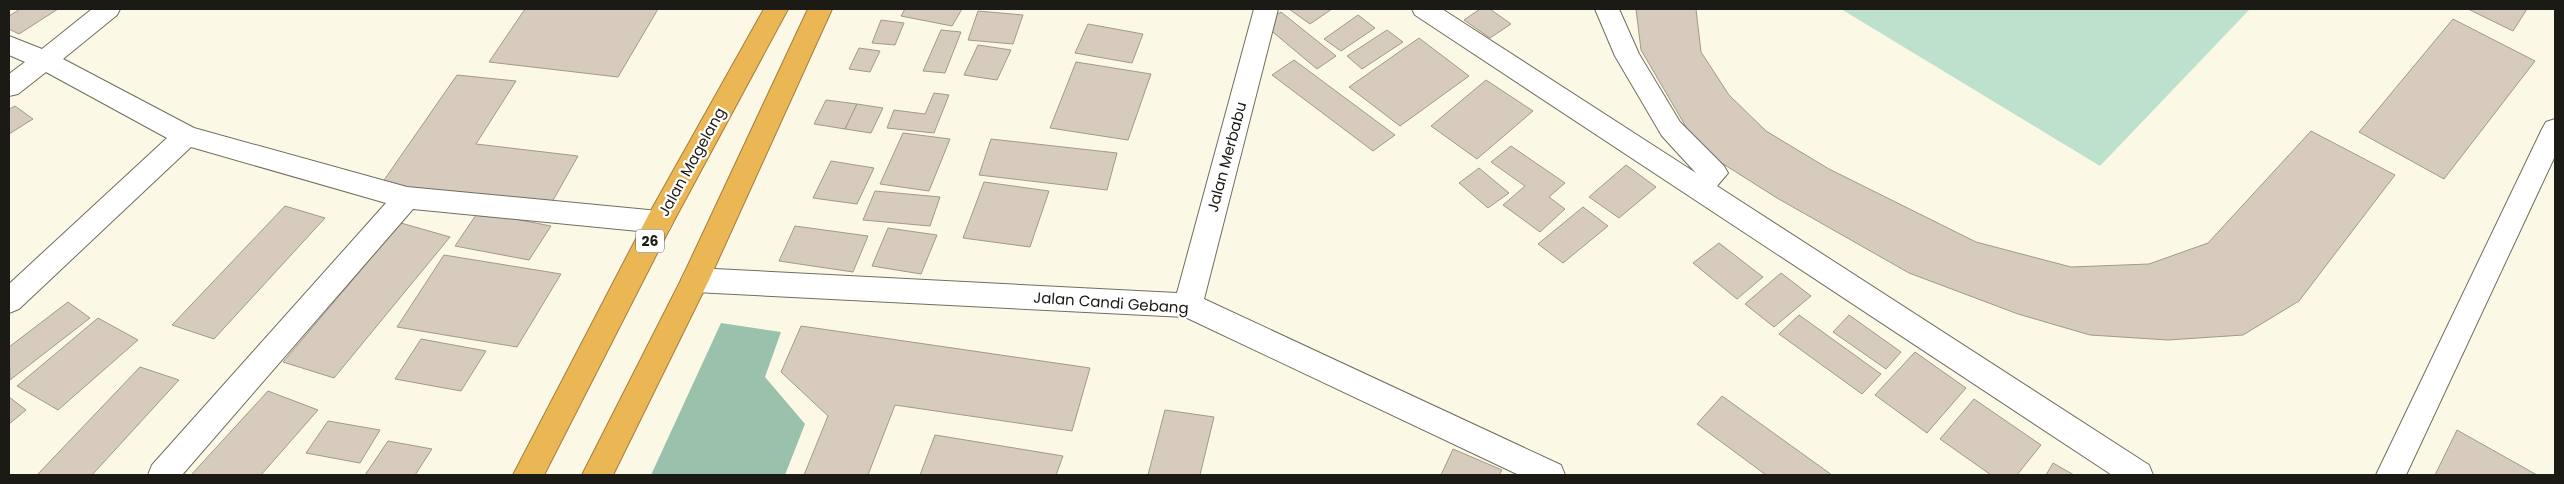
<svg xmlns="http://www.w3.org/2000/svg" width="2564" height="484" viewBox="0 0 2564 484" font-family="Poppins,sans-serif">
	<style>
		.green { fill: #bee1ce }
		.forest { fill: #99c1ac }
		.building { fill: #d7cbbd; stroke: #a3988a }
		.lines { fill: none; stroke-linecap: round; stroke-linejoin: round }
		.minor-casing { stroke: #716e5f; stroke-width: 2 }
		.highway-casing { stroke: #a37f3e; stroke-width: 2 }
		.minor { fill: #fff; fill-rule: evenodd }
		.highway { fill: #ebb654; fill-rule: evenodd }
		.labels { text-anchor: middle; stroke-width: 4.5; stroke-linejoin: round; paint-order: stroke }
		.shield { fill: #fff; stroke: #605f5a; stroke-width: 1 }
		.shield-label { font-size: 14px; font-weight: bold; fill: #1c1a14 }
		.street-label { font-size: 15px; fill: #1c1a14; stroke: #fff }
	</style>
	<rect width="100%" height="100%" fill="#fcf8e6"/>
	<!-- green -->
	<path class="green" d="M1841 9H2250L2100 166Z"/>
	<!-- forest -->
	<path class="forest" d="M721 323 781 332 765 377 805 424 785 475H651Z"/>
	<!-- building -->
	<g class="building">
		<path d="M20 9H58L19 34 9 29V16Z"/>
		<path d="M525 9H658L618 77 489 62Z"/>
		<path d="M905 9H962L952 26 901 16Z"/>
		<path d="M1289 9H1332L1310 24Z"/>
		<path d="M1480 9H1490L1511 24 1490 38 1464 20Z"/>
		<path d="M1636 9H1696L1701 52 1729 95 1766 131 1829 169 1976 242 2071 267 2149 264 2208 243 2311 131 2395 175 2299 301 2243 335 2168 340 2090 335 2018 314 1909 273 1777 198 1717 160 1689 132 1641 50Z"/>
		<path d="M2468 9H2527L2513 31Z"/>
		<path d="M978 11 1023 15 1013 44 968 40Z"/>
		<path d="M1281 12 1336 56 1317 69 1262 23Z"/>
		<path d="M1358 15 1375 28 1341 51 1324 39Z"/>
		<path d="M2453 19 2535 61 2444 179 2359 132Z"/>
		<path d="M881 20 904 23 895 45 872 43Z"/>
		<path d="M1088 24 1143 34 1132 63 1075 53Z"/>
		<path d="M941 30 961 32 945 73 923 71Z"/>
		<path d="M1387 30 1403 42 1362 69 1347 56Z"/>
		<path d="M1419 38 1469 76 1400 126 1349 87Z"/>
		<path d="M978 45 1011 50 997 80 964 75Z"/>
		<path d="M859 48 880 51 870 72 849 69Z"/>
		<path d="M1294 60 1395 135 1373 151 1272 75Z"/>
		<path d="M1076 62 1151 74 1128 140 1050 128Z"/>
		<path d="M457 75 516 81 476 144 578 156 551 204 384 185 382 183Z"/>
		<path d="M1486 80 1533 111 1477 159 1431 126Z"/>
		<path d="M934 93 949 95 934 133 887 128 894 110 925 114Z"/>
		<path d="M826 100 857 104 845 129 814 124Z"/>
		<path d="M857 104 883 108 871 133 845 129Z"/>
		<path d="M15 106 33 119 9 134V109Z"/>
		<path d="M903 133 950 139 929 191 880 184Z"/>
		<path d="M991 139 1117 153 1107 190 979 175Z"/>
		<path d="M1511 146 1565 183 1549 197 1565 209 1540 232 1503 205 1525 186 1491 162Z"/>
		<path d="M831 161 874 168 857 204 813 198Z"/>
		<path d="M1626 165 1656 187 1619 218 1589 197Z"/>
		<path d="M1479 168 1509 193 1488 208 1459 183Z"/>
		<path d="M984 182 1049 191 1030 247 963 238Z"/>
		<path d="M875 191 940 197 930 226 863 220Z"/>
		<path d="M285 206 325 218 214 339 172 325Z"/>
		<path d="M1583 207 1608 226 1563 263 1538 244Z"/>
		<path d="M478 212 551 226 529 260 455 246Z"/>
		<path d="M401 223 450 237 334 378 283 362Z"/>
		<path d="M795 226 868 236 853 272 779 261Z"/>
		<path d="M888 228 937 235 921 274 872 266Z"/>
		<path d="M1719 243 1763 277 1737 299 1693 263Z"/>
		<path d="M444 255 561 274 517 347 397 327Z"/>
		<path d="M1781 273 1811 296 1774 327 1745 304Z"/>
		<path d="M68 302 90 318 10 380 9 347Z"/>
		<path d="M1799 315 1881 374 1862 394 1779 334Z"/>
		<path d="M1849 315 1901 352 1886 369 1833 332Z"/>
		<path d="M98 318 138 340 58 410 17 386Z"/>
		<path d="M801 326 1090 368 1072 431 895 405 868 475H804L828 416 781 372Z"/>
		<path d="M421 339 486 351 461 391 395 379Z"/>
		<path d="M1915 352 1966 388 1927 433 1875 395Z"/>
		<path d="M140 367 179 380 92 475H37Z"/>
		<path d="M268 391 318 410 261 475H191Z"/>
		<path d="M1722 396 1832 475H1766L1697 424Z"/>
		<path d="M9 397 26 410 9 424Z"/>
		<path d="M1974 399 2041 445 2017 475H1991L1940 439Z"/>
		<path d="M1165 410 1214 417 1200 475H1148Z"/>
		<path d="M328 421 380 430 360 463 306 453Z"/>
		<path d="M2457 430 2537 475H2435Z"/>
		<path d="M935 435 1063 456 1056 475H920Z"/>
		<path d="M388 441 432 449 415 475H365Z"/>
		<path d="M1453 449 1502 470 1499 475H1441Z"/>
		<path d="M2053 463 2074 475H2046Z"/>
	</g>
	<g class="lines">
		<!-- minor casing -->
		<g class="minor-casing">
			<g id="minor">
				<path d="M92 9H120L117 15 63 59 194 128 407 187 659 211 669 214 673 222 669 230 659 233 413 209 182 475H148L152 465 386 203 191 147 19 309 9 313V284L167 138 46 72 18 94 9 96V74L25 62 9 55V36L42 49Z"/>
				<path d="M1254 9H1278L1204 299 1561 465 1565 475H1519L1185 317 695 292 685 288 681 280 685 272 695 268 1177 293Z"/>
				<path d="M1412 9H1442L1696 173 1662 136 1615 56 1595 9H1619L1639 54 1680 122 1724 166 1728 173 1717 186 2149 465 2153 475H2112L1415 15Z"/>
				<path d="M2555 119V156L2406 475H2376L2542 129 2546 122Z"/>
			</g>
		</g>
		<!-- highway casing -->
		<g class="highway-casing">
			<g id="highway">
				<path d="M764 9H788L670 228 544 475H513L649 214Z"/>
				<path d="M808 9H832L709 280 613 475H582L682 278Z"/>
			</g>
		</g>
		<!-- minor -->
		<use href="#minor" class="minor"/>
		<!-- highway -->
		<use href="#highway" class="highway"/>
	</g>
	<g class="labels">
		<!-- shield labels -->
		<rect class="shield" x="636" y="229.5" width="28" height="23" rx="4"/>
		<g class="shield-label">
			<text x="650" y="246">26</text>
		</g>
		<!-- street labels -->
		<g class="street-label">
			<text transform="translate(1227 157) rotate(-75)" y="5">Jalan Merbabu</text>
			<text transform="translate(692 162) rotate(-61)" y="5">Jalan Magelang</text>
			<text transform="translate(1111 303) rotate(4)" y="5">Jalan Candi Gebang</text>
		</g>
	</g>
	<!-- border -->
	<rect width="2564" height="484" fill="none" stroke="#1c1a14" stroke-width="20"/>
</svg>
